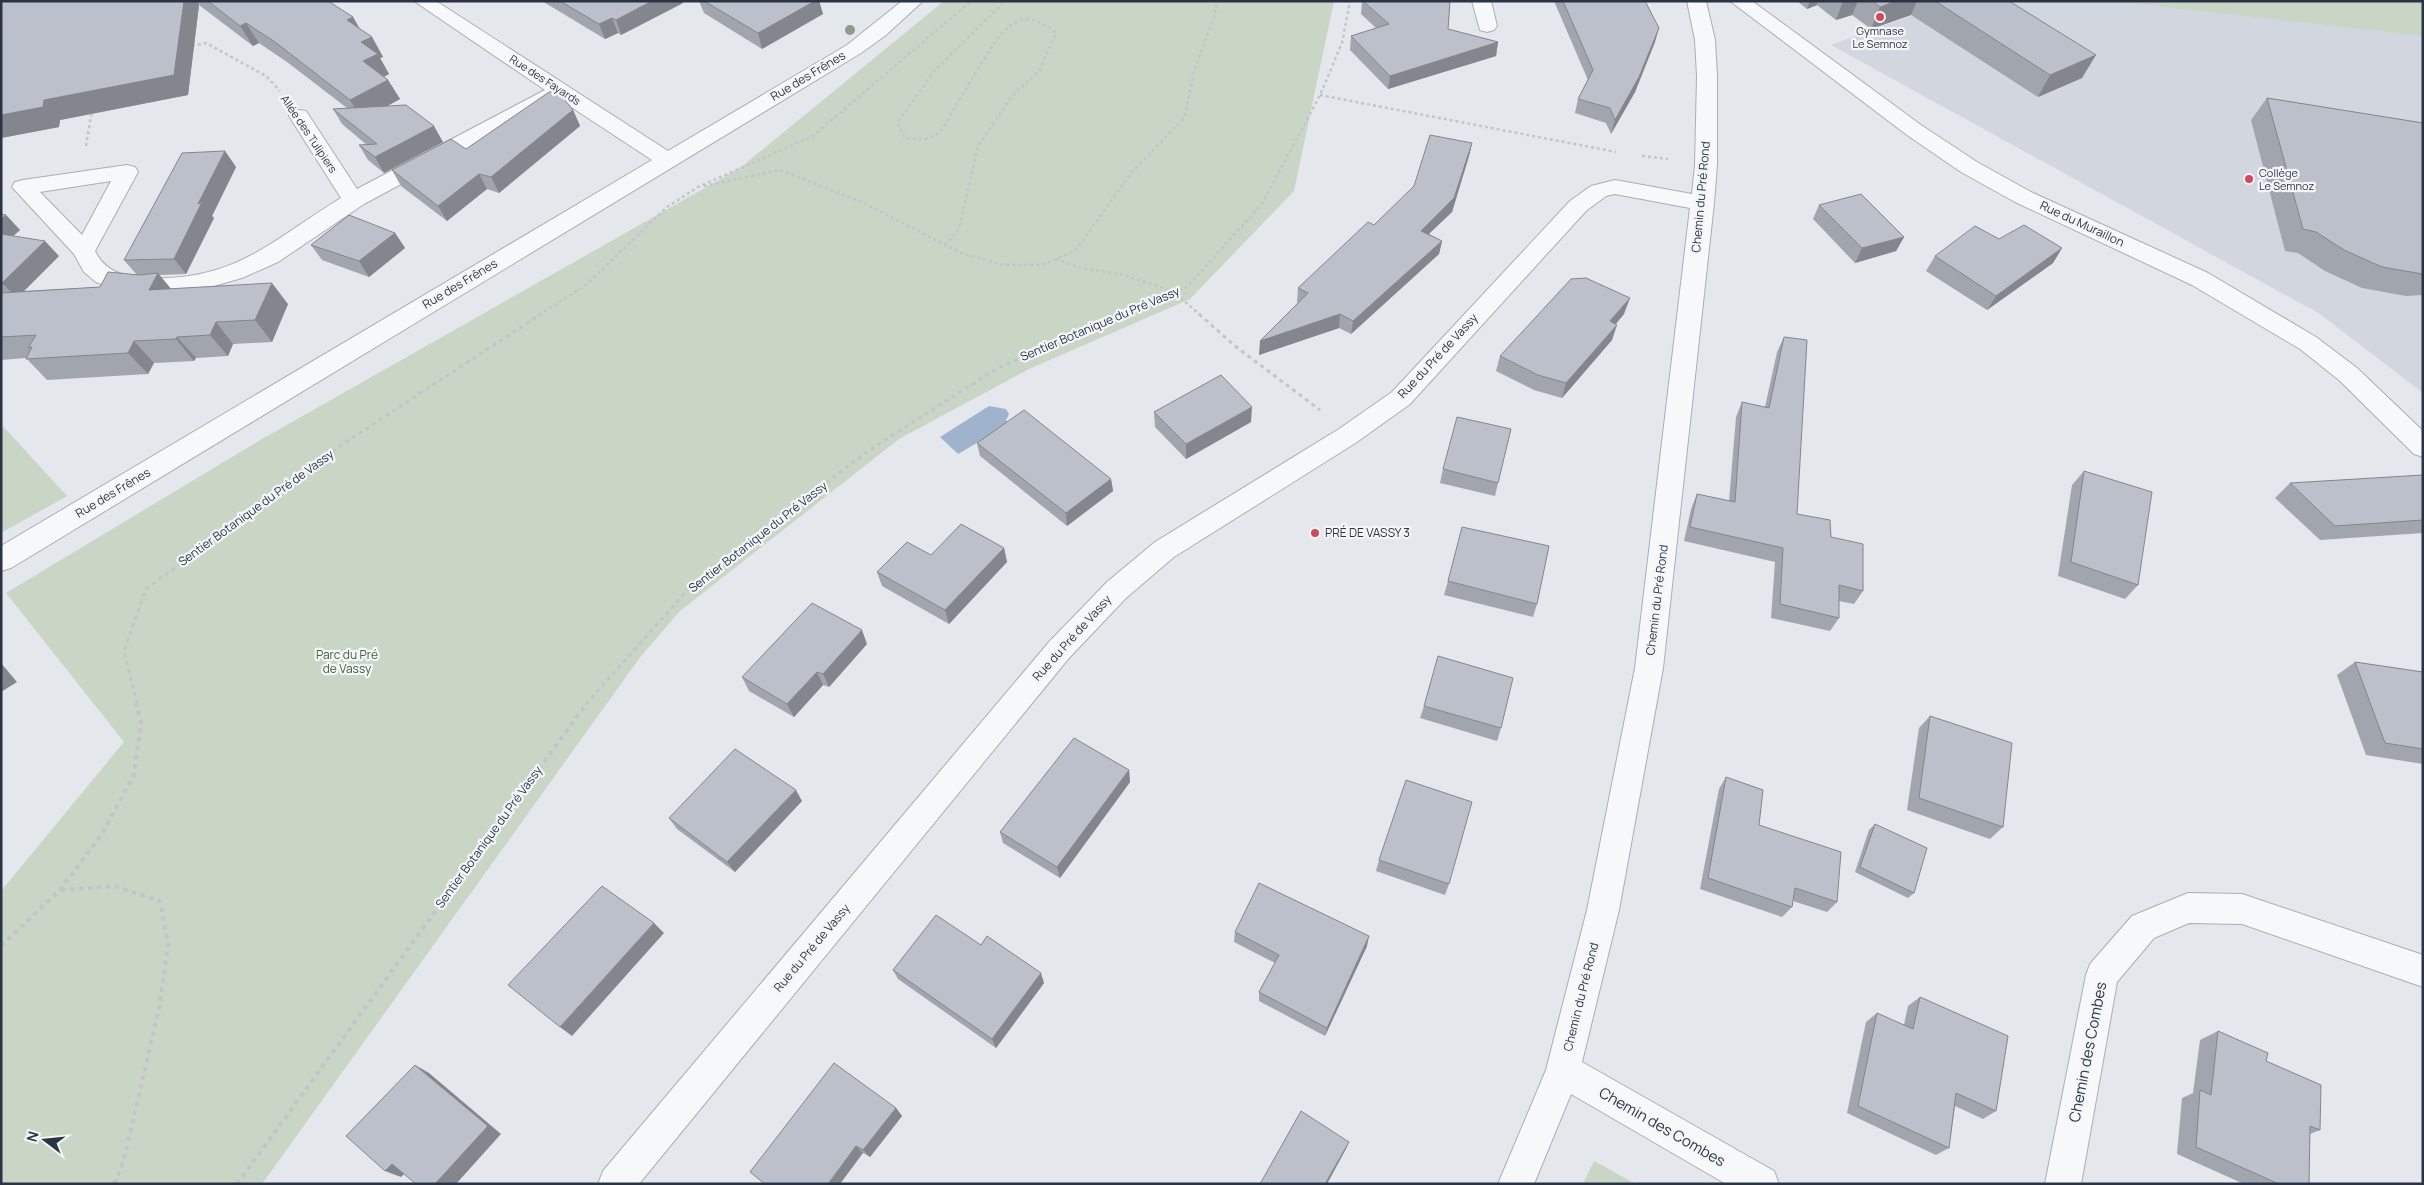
<svg xmlns="http://www.w3.org/2000/svg" width="2424" height="1185" viewBox="0 0 2424 1185" font-family="Manrope,sans-serif">
	<style>
		.built { fill: #d2d6de }
		.green { fill: #c9d6c5 }
		.water { fill: #9fb4cc }
		.lines { fill: none; stroke-linecap: round; stroke-linejoin: round }
		.minor-casing { stroke: #a9aeb7; stroke-width: 2 }
		.path-far2 { stroke: #c2c5cb; stroke-width: 2.5; stroke-dasharray: 3 3; stroke-linecap: butt }
		.path-far1 { stroke: #c2c5cb; stroke-width: 3; stroke-dasharray: 4 4; stroke-linecap: butt }
		.path { stroke: #c2c5cb; stroke-width: 4; stroke-dasharray: 4.5 4.5; stroke-linecap: butt }
		.minor { fill: #f7f8fa; fill-rule: evenodd }
		.tree { fill: #899d89 }
		.wall { fill: #a1a5ae }
		.shaded-wall { fill: #83868d }
		.building { fill: #bbc0ca; stroke: #83868d }
		.poi-dot { fill: #d1495b; stroke: #f4f6f9; stroke-width: 2 }
		.labels { text-anchor: middle; stroke-width: 4.5; stroke-linejoin: round; paint-order: stroke }
		.far-poi-label { font-size: 11px; fill: #2b3445; stroke: #f4f6f9 }
		.far-street-label { font-size: 11px; fill: #2b3445; stroke: #f4f6f9 }
		.street-label { font-size: 12px; fill: #2b3445; stroke: #f4f6f9 }
		.poi-label { font-size: 12px; fill: #2b3445; stroke: #f4f6f9; text-anchor: start }
		.park-label { font-size: 12px; fill: #3f6138; stroke: #f4f6f9 }
		.near-street-label { font-size: 15px; fill: #2b3445; stroke: #f4f6f9 }
	</style>
	<rect width="100%" height="100%" fill="#e4e7ec"/>
	<!-- built -->
	<path class="built" d="M1952 1H2423V393L2320 314 1831 45Z"/>
	<!-- green -->
	<g class="green">
		<path d="M944 1H1334L1294 191 1190 299 1029 369 899 439 680 611 641 656 262 1184H1V891L124 742 6 593 262 439 740 168Z"/>
		<path d="M2112 1H2423V36Z"/>
		<path d="M1 424 67 496 1 533Z"/>
		<path d="M1594 1161 1636 1184H1583Z"/>
	</g>
	<!-- water -->
	<path class="water" d="M989 406 1006 409 1009 414 1006 420 1009 424 958 454 940 437Z"/>
	<g class="lines">
		<!-- minor casing -->
		<g class="minor-casing">
			<g id="minor">
				<path d="M414 1H436L668 151 847 45 902 1H923L886 35 861 53 11 568 1 571V546L652 160 559 99 364 204 278 262 242 278 196 291 157 295 137 294 112 288 96 282 84 272 74 254 12 187 15 182 23 180 127 165 135 167 138 172 95 251C105 272 125 277 146 278 235 282 272 240 341 198L289 116 292 111 299 110 306 111 357 189 545 90ZM111 181 82 235 40 192Z"/>
				<path d="M1472 1H1491L1497 26 1494 30 1487 32 1480 30Z"/>
				<path d="M1687 1H1706L1715 40 1717 76V165L1714 203 1663 668 1619 910 1582 1062 1774 1171 1779 1184H1726L1571 1094 1534 1184H1498L1546 1070 1587 910 1635 668 1690 208 1615 194 1606 196 1586 211 1410 404 1357 442 1174 557 1126 598 1069 658 639 1184H598L603 1171 1049 642 1107 582 1155 542 1339 429 1392 392 1570 201 1591 186 1615 180 1692 194 1695 165 1697 76 1695 40Z"/>
				<path d="M1730 1H1752L1921 125 1977 162 2031 192 2208 273 2316 337 2357 368 2423 431V457L2414 454 2339 380 2300 349 2192 285 2015 202 1961 172 1907 135Z"/>
				<path d="M2188 893 2242 894 2423 955V987L2242 924 2189 923 2154 938 2117 982 2081 1184H2045L2086 975 2090 964 2132 916Z"/>
			</g>
		</g>
		<!-- path-far2 -->
		<g class="path-far2">
			<path d="M192 46 206 43 266 76 280 91"/>
			<path d="M1320 95 1616 152"/>
			<path d="M86 146 92 110"/>
			<path d="M1642 156 1668 159"/>
			<path d="M704 186 780 170 864 203 961 253 1003 265H1042L1075 251 1132 172 1184 118 1195 68 1215 15 1217 1"/>
			<path d="M945 245 959 229 978 146 1012 96 1039 71 1056 33C1018 0 1000 34 981 64 971 81 961 97 951 114 947 119 944 129 939 133 929 141 916 139 905 138L897 123 935 70 1005 1"/>
			<path d="M1056 259 1081 268 1120 274 1173 291 1200 315"/>
			<path d="M539 315 587 284 667 207 698 187 813 136 971 1"/>
			<path d="M1118 315 1173 291 1186 288 1262 204 1320 95 1342 43 1350 1"/>
		</g>
		<!-- path-far1 -->
		<g class="path-far1">
			<path d="M1199 314 1235 346 1320 410"/>
			<path d="M137 704 124 651 146 589 340 446 541 314"/>
			<path d="M586 704 692 585 868 451 996 369 1121 314"/>
		</g>
		<!-- path -->
		<g class="path">
			<path d="M61 890 114 886 160 901 168 944 159 1009 123 1163 114 1184"/>
			<path d="M1 946 60 890 102 834 134 775 141 722 136 703"/>
			<path d="M237 1184 587 703"/>
		</g>
		<!-- minor -->
		<use href="#minor" class="minor"/>
	</g>
	<!-- trees -->
	<circle class="tree" cx="850" cy="30" r="5"/>
	<!-- wall -->
	<g class="wall">
		<path d="M1 1H328L353 17 360 29 372 37 383 57 380 58 389 74 384 77 388 80 400 99 387 106 443 142 384 173 368 160 359 145H367L342 124 333 109 347 108 287 62 259 43 253 46 199 5 188 95 60 120 59 127 1 138Z"/>
		<path d="M542 1H683V3L621 35 618 33 605 39Z"/>
		<path d="M699 1H819L823 14 762 49 704 13Z"/>
		<path d="M1362 1H1450L1448 29 1498 42 1496 56 1388 89 1350 50 1351 36 1376 28 1361 14Z"/>
		<path d="M1554 1H1645L1655 42 1635 92 1611 134 1606 123 1575 113 1578 99 1588 80Z"/>
		<path d="M1797 1H2009L2082 78 2038 97 1911 15 1871 29 1852 15 1836 20 1817 5 1807 9Z"/>
		<path d="M2267 98 2423 123V295L2406 296 2362 288 2325 271 2298 253 2285 251 2251 120Z"/>
		<path d="M573 110 580 126 499 193 487 189 447 221 401 186 392 170 466 149Z"/>
		<path d="M1472 143 1469 156 1452 212 1429 234 1442 241 1439 254 1351 334 1339 328 1259 355 1298 302H1297L1298 288Z"/>
		<path d="M225 151 236 167 212 216 214 218 186 274 159 275 171 289 288 304 272 342 233 344 228 356 196 358 194 361 154 363 148 374 47 380 26 358 1 360V214L6 215 20 230 13 236 59 256 24 291 100 287 137 275 124 260Z"/>
		<path d="M1819 205 1904 237 1896 251 1855 263 1813 219Z"/>
		<path d="M395 233 405 248 369 277 322 260 311 245Z"/>
		<path d="M1999 239 2062 248 2053 263 1987 310 1926 271 1935 256Z"/>
		<path d="M1624 314 1616 324 1612 340 1562 398 1534 390 1496 371 1500 356Z"/>
		<path d="M1784 337 1797 514 1831 537 1863 591 1854 604 1839 601V618L1830 631 1771 618 1775 562 1684 541 1691 509 1697 494 1729 501 1736 417 1742 402 1765 407 1777 352Z"/>
		<path d="M1154 412 1251 422 1186 459 1155 427Z"/>
		<path d="M977 443 1111 479 1113 491 1067 526 980 456Z"/>
		<path d="M1443 469 1498 483 1495 496 1440 483Z"/>
		<path d="M2084 471 2138 585 2125 599 2058 576 2072 485Z"/>
		<path d="M2423 475V533L2320 540 2275 498 2290 483Z"/>
		<path d="M1004 548 1007 562 949 624 882 586 877 572 931 555Z"/>
		<path d="M1448 581 1537 604 1533 617 1444 595Z"/>
		<path d="M867 644 829 687 823 685 794 717 749 691 742 677Z"/>
		<path d="M2355 662 2423 672V764L2366 755 2337 675Z"/>
		<path d="M1424 706 1501 728 1497 741 1420 718Z"/>
		<path d="M1930 716 2003 827 1990 839 1907 810 1919 728Z"/>
		<path d="M1129 770 1130 782 1060 878 1003 843 1000 832Z"/>
		<path d="M1726 777 1759 825 1837 902 1827 912 1793 901 1792 907 1782 917 1700 889 1719 789Z"/>
		<path d="M802 801 735 872 677 829 669 818Z"/>
		<path d="M1875 824 1914 893 1908 898 1855 872 1869 830Z"/>
		<path d="M1379 860 1449 884 1445 895 1376 871Z"/>
		<path d="M1235 932 1367 946 1325 1036 1259 1001V992L1275 963 1234 942Z"/>
		<path d="M981 945 1044 983 996 1048 898 979 893 970Z"/>
		<path d="M1920 997 1996 1111 1983 1119 1955 1106 1949 1148 1936 1155 1847 1113 1866 1022 1877 1013 1904 1025 1908 1006Z"/>
		<path d="M2218 1031 2266 1061 2320 1130 2310 1134 2309 1184H2244L2177 1154 2182 1098 2193 1093 2200 1040Z"/>
		<path d="M896 1108 902 1116 870 1157 863 1153 765 1184Z"/>
	</g>
	<!-- shaded-wall -->
	<g class="shaded-wall">
		<path d="M184 1H197L199 5 188 95 60 120 59 127 1 138V115Z"/>
		<path d="M652 1H683V3L621 35 616 20Z"/>
		<path d="M815 1H819L823 14 762 49 758 33Z"/>
		<path d="M1810 1H1818L1817 5 1807 9Z"/>
		<path d="M1843 1H1858L1852 15 1836 20Z"/>
		<path d="M1896 1H1917L1911 15 1871 29 1880 7Z"/>
		<path d="M353 17 364 37 347 20Z"/>
		<path d="M612 18 618 33 605 39 599 24Z"/>
		<path d="M246 23 259 43 253 46 240 26Z"/>
		<path d="M1659 28 1655 42 1635 92 1611 134 1615 120Z"/>
		<path d="M372 37 383 57 380 58 389 74 375 81 363 61 361 42Z"/>
		<path d="M1498 42 1496 56 1388 89 1390 76Z"/>
		<path d="M2096 55 2082 78 2038 97 2050 75Z"/>
		<path d="M388 80 400 99 362 120 350 100Z"/>
		<path d="M573 110 580 126 499 193 491 177Z"/>
		<path d="M434 126 443 142 384 173 375 157Z"/>
		<path d="M1472 143 1469 156 1452 212 1418 244 1421 231Z"/>
		<path d="M225 151 236 167 212 216 214 218 186 274 174 259 198 204Z"/>
		<path d="M479 174 487 189 447 221 438 206Z"/>
		<path d="M6 215 20 230 1 247V219Z"/>
		<path d="M395 233 405 248 369 277 359 261Z"/>
		<path d="M1904 237 1896 251 1855 263 1862 248Z"/>
		<path d="M45 241 59 256 17 298 2 283Z"/>
		<path d="M1442 241 1439 254 1351 334 1353 321Z"/>
		<path d="M2062 248 2053 263 1987 310 1996 296Z"/>
		<path d="M158 273 176 295 149 290Z"/>
		<path d="M272 283 288 304 272 342 255 320Z"/>
		<path d="M1630 298 1624 314 1605 336 1610 321Z"/>
		<path d="M1340 314 1339 328 1259 355 1260 341Z"/>
		<path d="M216 322 233 344 228 356 210 335Z"/>
		<path d="M1617 325 1612 340 1562 398 1566 383Z"/>
		<path d="M177 337 196 358 194 361 176 339Z"/>
		<path d="M134 341 154 363 148 374 128 353Z"/>
		<path d="M1252 407 1251 422 1186 459V444Z"/>
		<path d="M1111 479 1113 491 1067 526 1066 513Z"/>
		<path d="M1004 548 1007 562 949 624 945 610Z"/>
		<path d="M862 630 867 644 829 687 823 674Z"/>
		<path d="M1 663 17 682 1 692Z"/>
		<path d="M817 672 823 685 794 717 787 704Z"/>
		<path d="M1129 770 1130 782 1060 878 1057 867Z"/>
		<path d="M796 790 802 801 735 872 727 862Z"/>
		<path d="M654 923 664 933 572 1036 560 1027Z"/>
		<path d="M1369 936 1367 946 1325 1036 1327 1028Z"/>
		<path d="M1041 973 1044 983 996 1048 992 1039Z"/>
		<path d="M415 1065 429 1073 501 1134 456 1184H435Z"/>
		<path d="M896 1108 902 1116 870 1157 863 1150Z"/>
		<path d="M1349 1142 1346 1149 1327 1184H1325Z"/>
		<path d="M856 1146 863 1153 840 1184H828Z"/>
		<path d="M392 1164 407 1171 401 1177 385 1171Z"/>
	</g>
	<!-- building -->
	<g class="building">
		<path d="M1 1H184L174 75 44 100 43 107 1 115Z"/>
		<path d="M208 1H328L353 17 347 20 372 37 361 42 378 54 363 61 388 80 350 100 275 42 246 23 240 26Z"/>
		<path d="M560 1H652L616 20 612 18 599 24Z"/>
		<path d="M704 1H815L758 33Z"/>
		<path d="M1363 1H1450L1448 29 1498 42 1390 76 1351 36 1389 24Z"/>
		<path d="M1563 1H1645L1659 28 1639 77 1615 120 1610 108 1578 99 1593 70Z"/>
		<path d="M1873 1H1896L1880 7Z"/>
		<path d="M1935 1H2009L2096 55 2050 75Z"/>
		<path d="M555 88 573 110 491 177 479 174 438 206 392 170 451 139 466 149Z"/>
		<path d="M2267 98 2423 123V274L2382 267 2344 250 2316 232 2303 229Z"/>
		<path d="M406 105 434 126 375 157 359 145 377 144 333 109Z"/>
		<path d="M1430 135 1472 143 1454 198 1421 231 1442 241 1353 321 1340 314 1260 341 1308 293 1298 288 1368 222 1374 225 1414 186Z"/>
		<path d="M225 151 198 204 202 202 174 259 124 260 182 153Z"/>
		<path d="M1861 194 1904 237 1862 248 1819 205Z"/>
		<path d="M1 214 6 215 1 219Z"/>
		<path d="M349 215 395 233 359 261 311 245Z"/>
		<path d="M2024 225 2062 248 1996 296 1935 256 1975 226 1999 239Z"/>
		<path d="M1 234 45 241 2 283H1Z"/>
		<path d="M108 272 139 275 158 273 149 290 272 283 255 320 216 322 210 335 177 337 176 339 134 341 128 353 26 359 32 347 28 348 36 335 1 337V293L100 287Z"/>
		<path d="M1586 278 1630 298 1610 321 1617 325 1566 383 1538 375 1500 356 1571 279Z"/>
		<path d="M1784 337 1807 340 1797 514 1830 520 1831 537 1863 544V591L1839 585V618L1780 604 1783 548 1690 527 1697 494 1735 502 1742 402 1769 408Z"/>
		<path d="M1221 375 1252 407 1186 444 1154 412Z"/>
		<path d="M1024 410 1111 479 1066 513 977 443Z"/>
		<path d="M1457 417 1511 429 1498 483 1443 469Z"/>
		<path d="M2084 471 2152 492 2138 585 2071 562Z"/>
		<path d="M2423 475V520L2335 526 2290 483Z"/>
		<path d="M961 524 1004 548 945 610 877 572 907 542 931 555Z"/>
		<path d="M1462 527 1549 546 1537 604 1448 581Z"/>
		<path d="M812 603 862 630 823 674 817 672 787 704 742 677Z"/>
		<path d="M1438 656 1513 678 1501 728 1424 706Z"/>
		<path d="M2355 662 2423 672V749L2385 743Z"/>
		<path d="M1930 716 2012 743 2003 827 1919 798Z"/>
		<path d="M1074 738 1129 770 1057 867 1000 832Z"/>
		<path d="M735 749 796 790 727 862 669 818Z"/>
		<path d="M1726 777 1763 790 1759 825 1841 852 1837 902 1795 888 1792 907 1708 878Z"/>
		<path d="M1406 780 1472 802 1449 884 1379 860Z"/>
		<path d="M1875 824 1927 848 1914 893 1860 867Z"/>
		<path d="M1259 883 1369 936 1327 1028 1259 992 1279 955 1235 932Z"/>
		<path d="M602 886 654 923 560 1027 508 985Z"/>
		<path d="M936 915 981 945 987 936 1041 973 992 1039 893 970Z"/>
		<path d="M1920 997 2008 1036 1996 1111 1956 1093 1949 1148 1858 1106 1877 1013 1913 1029Z"/>
		<path d="M2218 1031 2268 1053 2266 1061 2321 1085 2320 1130 2310 1126 2309 1184H2279L2196 1147 2200 1090 2211 1095Z"/>
		<path d="M834 1063 896 1108 863 1150 856 1146 828 1184H765L750 1172Z"/>
		<path d="M415 1065 488 1126 435 1184H416L392 1164 385 1171 346 1136Z"/>
		<path d="M1301 1111 1349 1142 1325 1184H1260Z"/>
	</g>
	<!-- markers -->
	<g class="poi-dot">
		<circle cx="1880" cy="17" r="5"/>
		<circle cx="2249" cy="179" r="5"/>
		<circle cx="1315" cy="533" r="5"/>
	</g>
	<g class="labels">
		<!-- far-poi labels -->
		<g class="far-poi-label">
			<text x="1880" y="35">Gymnase<tspan x="1880" dy="13">Le Semnoz</tspan></text>
			<text x="2259" y="177" text-anchor="start">Collège<tspan x="2259" dy="13">Le Semnoz</tspan></text>
		</g>
		<!-- far-street labels -->
		<g class="far-street-label">
			<text transform="translate(545 80) rotate(33)" y="4">Rue des Fayards</text>
			<text transform="translate(309 134) rotate(56)" y="4">Allée des Tulipiers</text>
		</g>
		<!-- street labels -->
		<g class="street-label">
			<text transform="translate(808 76) rotate(-31)" y="4">Rue des Frênes</text>
			<text transform="translate(1701 197) rotate(-85)" y="4">Chemin du Pré Rond</text>
			<text transform="translate(2082 224) rotate(25)" y="4">Rue du Muraillon</text>
			<text transform="translate(460 284) rotate(-31)" y="4">Rue des Frênes</text>
			<text transform="translate(1100 324) rotate(-23)" y="4">Sentier Botanique du Pré Vassy</text>
			<text transform="translate(1438 356) rotate(-47)" y="4">Rue du Pré de Vassy</text>
			<text transform="translate(113 493) rotate(-31)" y="4">Rue des Frênes</text>
			<text transform="translate(256 508) rotate(-36)" y="4">Sentier Botanique du Pré de Vassy</text>
			<text transform="translate(758 537) rotate(-38)" y="4">Sentier Botanique du Pré Vassy</text>
			<text transform="translate(1657 600) rotate(-83)" y="4">Chemin du Pré Rond</text>
			<text transform="translate(1072 638) rotate(-48)" y="4">Rue du Pré de Vassy</text>
			<text transform="translate(489 837) rotate(-54)" y="4">Sentier Botanique du Pré Vassy</text>
			<text transform="translate(812 948) rotate(-50)" y="4">Rue du Pré de Vassy</text>
			<text transform="translate(1581 997) rotate(-76)" y="4">Chemin du Pré Rond</text>
		</g>
		<!-- poi labels -->
		<g class="poi-label">
			<text x="1325" y="537">PRÉ DE VASSY 3</text>
		</g>
		<!-- park labels -->
		<g class="park-label">
			<text x="347" y="659">Parc du Pré<tspan x="347" dy="14">de Vassy</tspan></text>
		</g>
		<!-- near-street labels -->
		<g class="near-street-label">
			<text transform="translate(2088 1052) rotate(-79)" y="5">Chemin des Combes</text>
			<text transform="translate(1662 1127) rotate(30)" y="5">Chemin des Combes</text>
		</g>
	</g>
	<!-- border -->
	<rect width="2424" height="1185" fill="none" stroke="#2b3445" stroke-width="5"/>
	<!-- north arrow -->
	<g transform="translate(45 1140) rotate(286)" stroke="#f4f6f9" stroke-width="4" paint-order="stroke">
	<path d="M0-4L9 19L0 12L-9 19Z" fill="#2b3445"/>
	<text y="-8" font-size="14" font-weight="bold" text-anchor="middle" fill="#2b3445">N</text>
	</g>
</svg>
